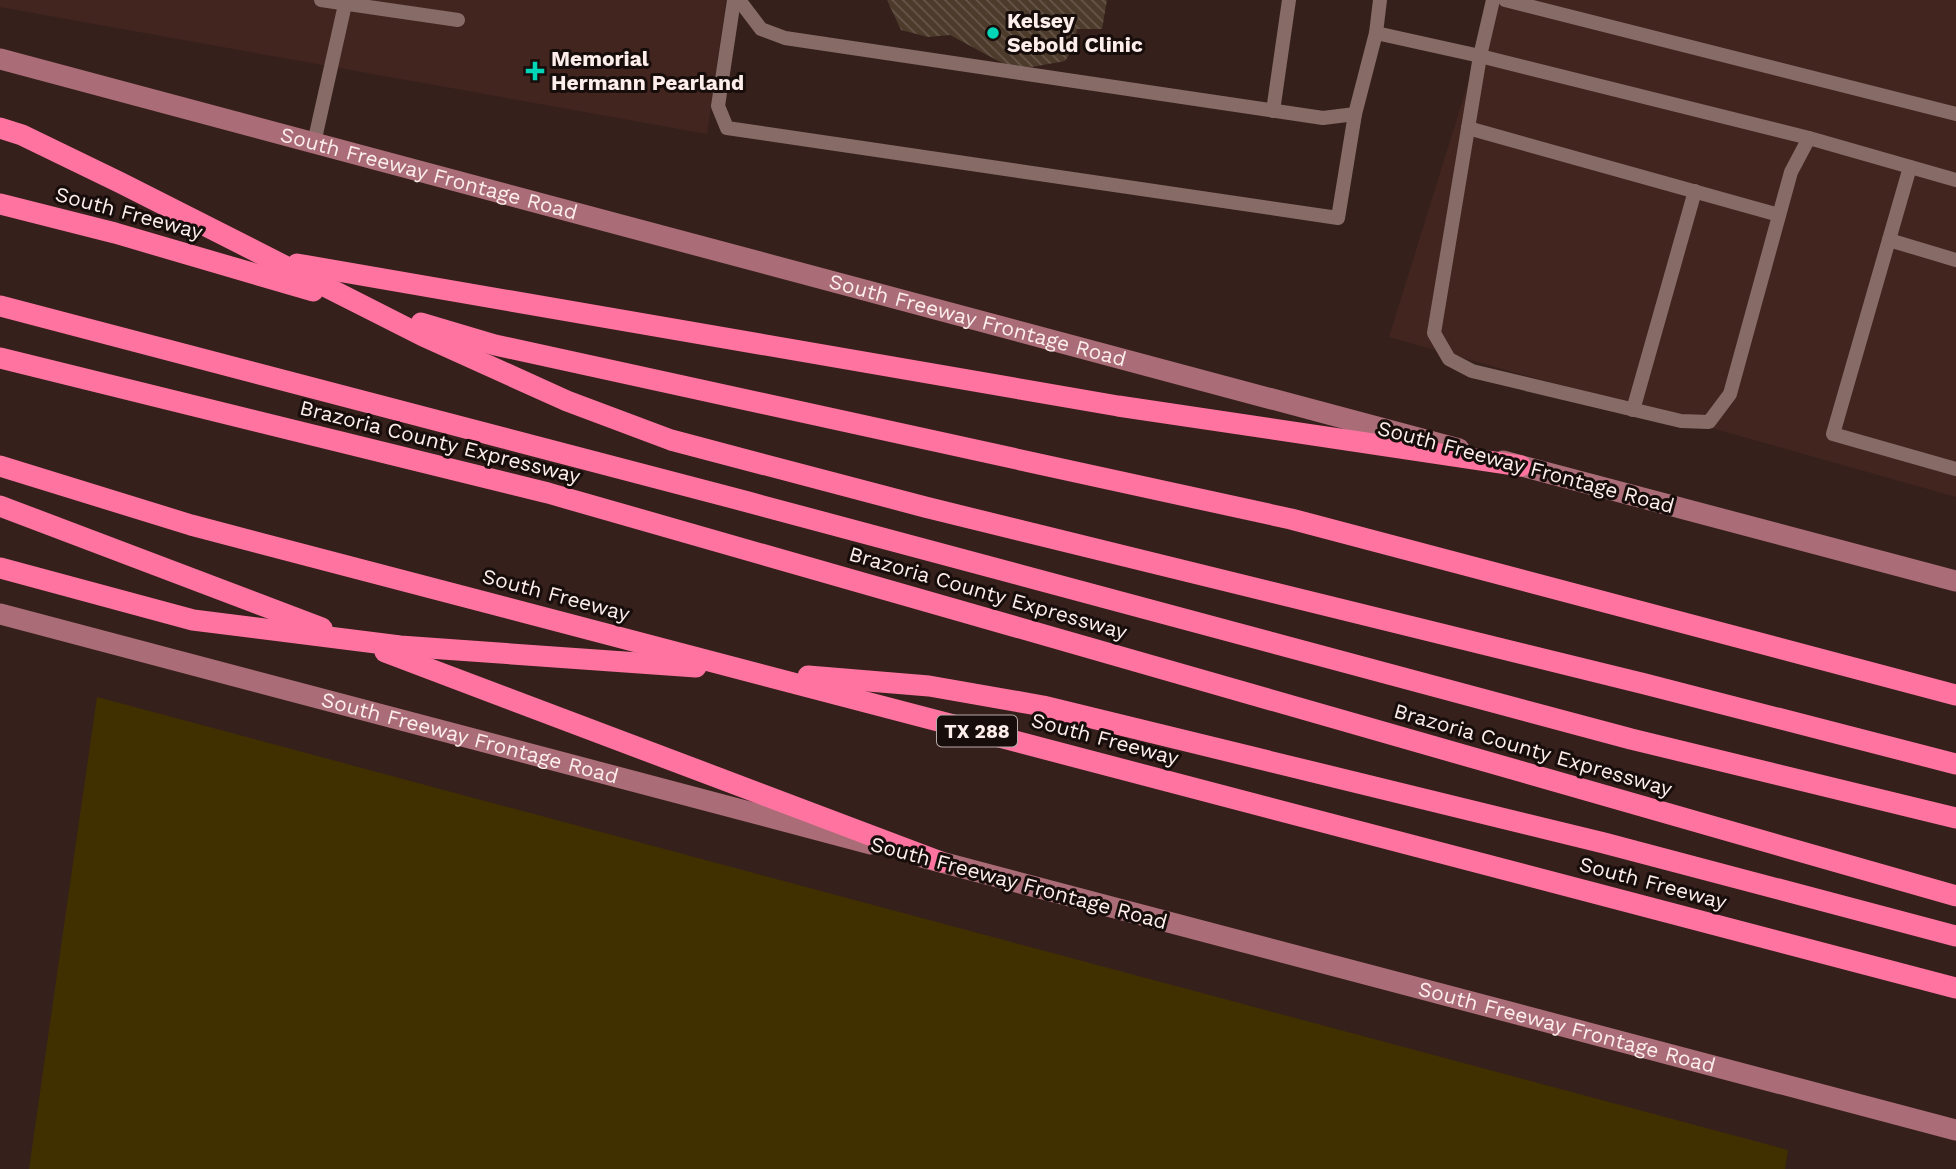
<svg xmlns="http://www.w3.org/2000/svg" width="1956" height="1169" viewBox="0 0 1956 1169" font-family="'Work Sans',sans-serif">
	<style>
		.built { fill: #42251f }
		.green { fill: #403000 }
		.building { fill: url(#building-back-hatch) }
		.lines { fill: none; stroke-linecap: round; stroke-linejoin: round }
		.service { stroke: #866b66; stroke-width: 14 }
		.secondary { stroke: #aa6d77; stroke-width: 21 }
		.motorway { stroke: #fe739f; stroke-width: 21 }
		.poi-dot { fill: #00d5b7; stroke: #170d0b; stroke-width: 2.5 }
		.labels { text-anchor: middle; stroke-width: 6; stroke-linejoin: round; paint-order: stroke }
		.shield { fill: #170d0b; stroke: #b8aaa8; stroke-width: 2 }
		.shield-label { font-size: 19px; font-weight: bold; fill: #fdeeeb }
		.poi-label { font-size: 21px; font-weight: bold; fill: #fdeeeb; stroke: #170d0b; text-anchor: start }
		.street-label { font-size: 21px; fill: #fdeeeb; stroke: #170d0b }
	</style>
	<defs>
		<pattern id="building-back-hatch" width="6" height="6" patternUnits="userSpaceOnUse" patternTransform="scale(1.75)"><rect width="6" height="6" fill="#4c3a2b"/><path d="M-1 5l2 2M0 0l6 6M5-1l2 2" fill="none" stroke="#67574a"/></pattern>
	</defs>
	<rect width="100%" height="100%" fill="#36201c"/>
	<!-- built -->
	<g class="built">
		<path d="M0 0H726L707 134 0 7Z"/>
		<path d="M1494 0H1956V497L1389 337Z"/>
	</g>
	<!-- green -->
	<path class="green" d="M97 697 1788 1150 1785 1169H29Z"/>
	<!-- building -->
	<path class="building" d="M887 0H1107L1102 29H1077L1074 47 1065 61 1015 70 950 35 928 37 901 30Z"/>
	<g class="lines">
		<!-- service -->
		<g class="service">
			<path d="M321 0 458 20"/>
			<path d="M734 0 718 106 727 128 1338 218 1355 114"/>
			<path d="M739 0 761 29 785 38 1323 118 1355 114 1376 33 1480 56 1434 333 1449 359 1472 371 1681 421 1709 422 1730 394 1791 172 1809 138 1956 180"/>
			<path d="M1493 0 1480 56 1809 138"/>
			<path d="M1505 0 1956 114"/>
			<path d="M1376 33 1380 0"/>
			<path d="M1273 111 1289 0"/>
			<path d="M1468 128 1779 215"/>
			<path d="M314 143 346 0"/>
			<path d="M1910 167 1833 434 1956 469"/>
			<path d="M1889 240 1956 260"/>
			<path d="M1633 410 1695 191"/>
		</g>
		<!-- secondary -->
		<g class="secondary">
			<path id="s1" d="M0 59 1459 449"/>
			<path d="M1503 461 1956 581"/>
			<path id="s2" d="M0 614 871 844"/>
			<path id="s3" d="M922 857 1956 1130"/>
		</g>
		<!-- motorway -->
		<g class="motorway">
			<path d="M0 128 22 135 121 183 423 336 567 401 671 440 925 507 1645 684 1956 764"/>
			<path d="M0 204 115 233 313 291"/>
			<path d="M297 264 1118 406 1521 466"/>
			<path d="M0 306 748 502 1631 739 1956 818"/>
			<path d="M421 323 495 345 1291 519 1956 695"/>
			<path d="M0 358 548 493 1956 896"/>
			<path d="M0 466 191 525 1956 988"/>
			<path d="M0 506 322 628"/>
			<path d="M0 568 193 620 400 646 696 667"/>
			<path d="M385 652 941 862"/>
			<path d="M808 676 929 686 1043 706 1604 843 1956 936"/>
		</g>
	</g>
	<!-- markers -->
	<g class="poi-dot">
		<circle cx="993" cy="33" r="7"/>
		<path d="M531.5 60.5h7v7h7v7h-7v7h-7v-7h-7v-7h7z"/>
	</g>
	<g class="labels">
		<!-- shield labels -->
		<rect class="shield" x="937" y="715.5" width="80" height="31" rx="5"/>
		<g class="shield-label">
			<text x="977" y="738">TX 288</text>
		</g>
		<!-- poi labels -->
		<g class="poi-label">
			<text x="1007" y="28">Kelsey<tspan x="1007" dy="24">Sebold Clinic</tspan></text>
			<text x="551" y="66">Memorial<tspan x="551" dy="24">Hermann Pearland</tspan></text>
		</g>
		<!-- street labels -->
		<g class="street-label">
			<text dy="7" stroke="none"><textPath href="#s1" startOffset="444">South Freeway Frontage Road</textPath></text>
			<text transform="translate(129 213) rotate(15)" y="7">South Freeway</text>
			<text dy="7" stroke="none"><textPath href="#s1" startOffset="1012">South Freeway Frontage Road</textPath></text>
			<text transform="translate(440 442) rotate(14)" y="7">Brazoria County Expressway</text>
			<text transform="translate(1526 467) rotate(15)" y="7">South Freeway Frontage Road</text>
			<text transform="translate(988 593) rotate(16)" y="7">Brazoria County Expressway</text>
			<text transform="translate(556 595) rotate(15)" y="7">South Freeway</text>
			<text dy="7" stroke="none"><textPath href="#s2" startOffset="486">South Freeway Frontage Road</textPath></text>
			<text transform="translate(1105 739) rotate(15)" y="7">South Freeway</text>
			<text transform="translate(1533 750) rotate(16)" y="7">Brazoria County Expressway</text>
			<text transform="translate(1019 883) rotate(15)" y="7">South Freeway Frontage Road</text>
			<text transform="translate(1653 883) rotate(15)" y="7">South Freeway</text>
			<text dy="7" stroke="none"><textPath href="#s3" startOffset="667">South Freeway Frontage Road</textPath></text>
		</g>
	</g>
</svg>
